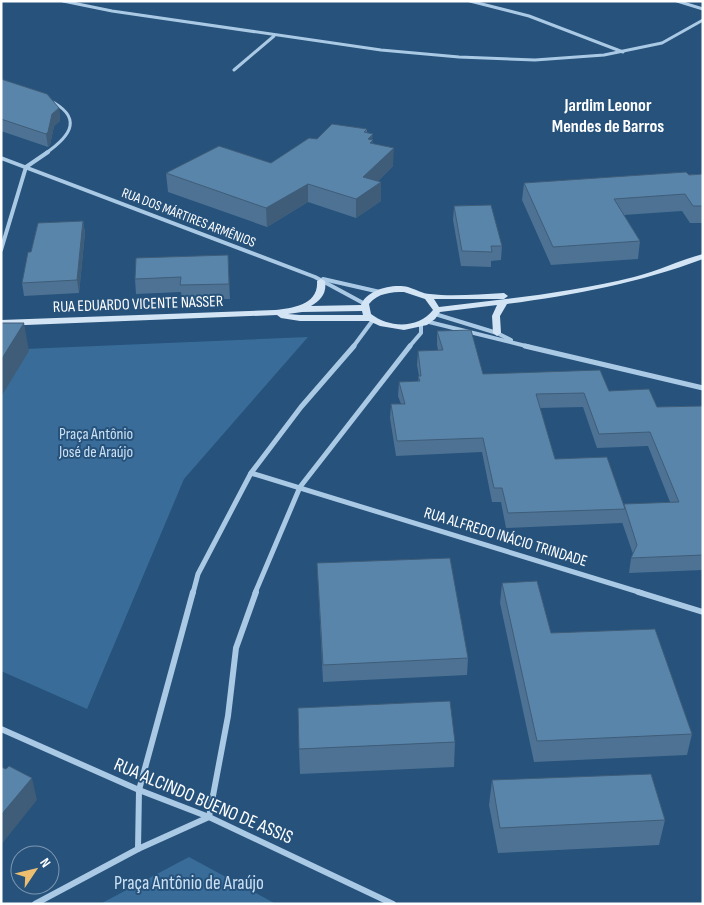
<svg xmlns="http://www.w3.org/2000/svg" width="704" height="905" viewBox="0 0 704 905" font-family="'Sofia Sans Condensed',sans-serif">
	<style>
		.green { fill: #396c99 }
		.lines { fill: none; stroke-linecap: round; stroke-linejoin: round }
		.street-far3 { stroke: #aac9e4; stroke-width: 3 }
		.street-far2 { stroke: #aac9e4; stroke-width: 4 }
		.street-far1 { stroke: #aac9e4; stroke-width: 5 }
		.street { stroke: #aac9e4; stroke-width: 6 }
		.secondary { fill: #d3e4f4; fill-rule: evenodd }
		.wall { fill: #4d7293; fill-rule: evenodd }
		.shaded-wall { fill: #3f5d78 }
		.building { fill: #5a85ab; stroke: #3f5d78 }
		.labels { text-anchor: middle; stroke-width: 4; stroke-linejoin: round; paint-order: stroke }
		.far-street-label { font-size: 14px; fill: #fff; stroke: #26527b }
		.street-label { font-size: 16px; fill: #fff; stroke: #26527b }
		.park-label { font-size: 16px; fill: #cce1f4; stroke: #26527b }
		.far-district-label { font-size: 18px; font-weight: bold; fill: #fff; stroke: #26527b }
		.near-street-label { font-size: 19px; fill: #fff; stroke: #26527b }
		.near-park-label { font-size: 19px; fill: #cce1f4; stroke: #26527b }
	</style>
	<rect width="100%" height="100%" fill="#26527b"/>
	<!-- green -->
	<g class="green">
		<path d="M308 337 184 479 87 709 1 671V350Z"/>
		<path d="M189 857 276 904H100Z"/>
	</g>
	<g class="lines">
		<!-- street-far3 -->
		<g class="street-far3">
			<path d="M63 1 112 11 381 50 459 57 535 60 604 55 662 43 703 20"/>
			<path d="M470 1 529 16 623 52"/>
			<path d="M677 1 703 9"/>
			<path d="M234 70 274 36"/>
			<path d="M46 153C72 135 83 117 49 100"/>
		</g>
		<!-- street-far2 -->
		<g class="street-far2">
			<path d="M1 158 315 277 365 304"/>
			<path d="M1 250 26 167 48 152"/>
			<path d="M323 279 380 292"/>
			<path d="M435 314 497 333 511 340"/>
			<path d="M425 321 530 347"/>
			<path d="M353 347 373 320"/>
			<path d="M409 347 421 333V324"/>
		</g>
		<!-- street-far1 -->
		<g class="street-far1">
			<path d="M525 346 703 388"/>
			<path d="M251 473 642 593"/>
			<path d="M193 593 198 574 251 473 301 407 354 346"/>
			<path d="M255 593 300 487 410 346"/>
		</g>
		<!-- street -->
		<g class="street">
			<path d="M638 592 703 612"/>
			<path d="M1 729 139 790 209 817 393 904"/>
			<path d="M138 849 139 790 193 592"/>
			<path d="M35 904 138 849 209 817 228 716 236 648 256 592"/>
		</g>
		<!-- secondary -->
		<path class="secondary" d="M703 254V259C639 283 574 295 507 304L500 316 501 333 497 336 493 333 492 316 497 305 440 312 435 319 427 325 404 330 380 326 369 321H300L281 318 277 315 1 326V320L275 310C292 308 319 305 317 281L321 279 325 281C327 293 321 300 311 306L361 305C366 290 393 283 408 287 415 289 423 294 430 294 453 297 480 294 504 293L508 296 504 299H434L439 307C505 299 570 293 634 277 658 271 680 260 703 254ZM404 292 425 299 433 310C418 329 389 328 371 314L369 304C378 293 391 292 404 292ZM362 311 363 315H300L288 314 302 312Z"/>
	</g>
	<!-- wall -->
	<g class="wall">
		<path d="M1 79 59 108 60 121 54 126 50 145 48 147 1 131Z"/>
		<path d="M367 129V133L373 140V144L393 166 378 181 381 182V201L356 218 308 202 267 227 168 192 166 173 271 163 317 139Z"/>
		<path d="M703 174V223H690L682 211 624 215 640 241 638 259 551 265 522 200 524 183Z"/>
		<path d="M454 206 502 246 501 260 491 261V267L461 266 453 220Z"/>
		<path d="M83 221 85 233 79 293 24 296 22 283 31 252Z"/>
		<path d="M228 255 230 299 182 300 181 292 136 294 135 279Z"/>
		<path d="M437 331 483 374 609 391 657 407 703 406V570L629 573 631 558 633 554 622 522V523L506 528 501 502H492L482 452 396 456 390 418 391 404H401L398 396 399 382 418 381 419 376 417 365 418 351 438 350 437 345ZM583 407 597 448 648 446 670 502 624 505 555 459 540 408Z"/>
		<path d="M317 563 468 658 467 675 323 682Z"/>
		<path d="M502 583 551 633 692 734 687 755 534 762 500 603Z"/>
		<path d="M455 742 454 767 300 774 299 749Z"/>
		<path d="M492 780 665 820 659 845 498 853 489 805Z"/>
	</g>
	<!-- shaded-wall -->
	<g class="shaded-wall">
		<path d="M59 108 60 121 54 126 50 145 48 147 46 134 52 114Z"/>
		<path d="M373 134 372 140H373V158L368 139Z"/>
		<path d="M394 148 393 166 367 192 381 182V201L356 218V199L363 177Z"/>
		<path d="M308 184V202L267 227 266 208Z"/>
		<path d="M83 221 85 233 79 293 77 280Z"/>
		<path d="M228 255 229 270 230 299 229 284Z"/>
		<path d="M24 323 29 351 1 397V360Z"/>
		<path d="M32 778 37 800 1 845V815Z"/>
	</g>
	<!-- building -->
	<g class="building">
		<path d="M1 79 47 94 59 108 52 114 48 132 46 134 1 119Z"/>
		<path d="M332 124 367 129 364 132 373 134 368 139 373 140 370 143 394 148 363 177 381 182 356 199 308 184 266 208 166 173 219 146 271 163 309 138 317 139Z"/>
		<path d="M686 172 689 175 703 174V206H693L685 194 614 199 640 241 553 247 524 183Z"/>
		<path d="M491 205 502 246H491L492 252 462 251 454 206Z"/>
		<path d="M83 221 77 280 22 283 28 252H31L38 223Z"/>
		<path d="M228 255 229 284 180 285 181 277 135 279 136 258Z"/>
		<path d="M1 323H24L1 360Z"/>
		<path d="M471 330 483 374 600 370 609 391 649 389 657 407 703 406V555L631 558 637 545 624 504 679 502 650 432 599 434 584 393 536 394 555 459 607 457 625 509 508 513 502 488H494L483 438 397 441 391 404H405L399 382 420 381 418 376H421L418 351 443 350 437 331Z"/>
		<path d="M450 558 468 658 323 665 317 563Z"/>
		<path d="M537 581 551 633 655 629 692 734 537 741 502 583Z"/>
		<path d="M450 701 455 742 299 749 298 708Z"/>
		<path d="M9 766 32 778 1 815V767L6 769Z"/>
		<path d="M651 774 665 820 500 828 492 780Z"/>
	</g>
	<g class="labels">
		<!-- far-street labels -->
		<g class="far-street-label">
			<text transform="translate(189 217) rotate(21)" y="5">RUA DOS MÁRTIRES ARMÊNIOS</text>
		</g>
		<!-- street labels -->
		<g class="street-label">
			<text transform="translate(138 303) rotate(-2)" y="6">RUA EDUARDO VICENTE NASSER</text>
			<text transform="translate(506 536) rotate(17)" y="6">RUA ALFREDO INÁCIO TRINDADE</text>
		</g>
		<!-- park labels -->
		<g class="park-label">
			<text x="96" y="439">Praça Antônio<tspan x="96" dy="18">José de Araújo</tspan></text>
		</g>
		<!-- far-district labels -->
		<g class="far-district-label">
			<text x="608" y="111">Jardim Leonor<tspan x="608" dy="21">Mendes de Barros</tspan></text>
		</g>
		<!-- near-street labels -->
		<g class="near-street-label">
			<text transform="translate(204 800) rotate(23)" y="7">RUA ALCINDO BUENO DE ASSIS</text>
		</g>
		<!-- near-park labels -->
		<g class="near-park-label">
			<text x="189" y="889">Praça Antônio de Araújo</text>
		</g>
	</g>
	<!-- border -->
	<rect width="704" height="905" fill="none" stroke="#ffffff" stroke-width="5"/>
	<!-- north arrow -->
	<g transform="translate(35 870) rotate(55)"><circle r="24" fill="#26527b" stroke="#7d97b0"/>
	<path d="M0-4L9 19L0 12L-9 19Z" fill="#edbe6f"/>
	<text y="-8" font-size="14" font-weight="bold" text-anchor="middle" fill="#ffffff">N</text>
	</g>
</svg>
